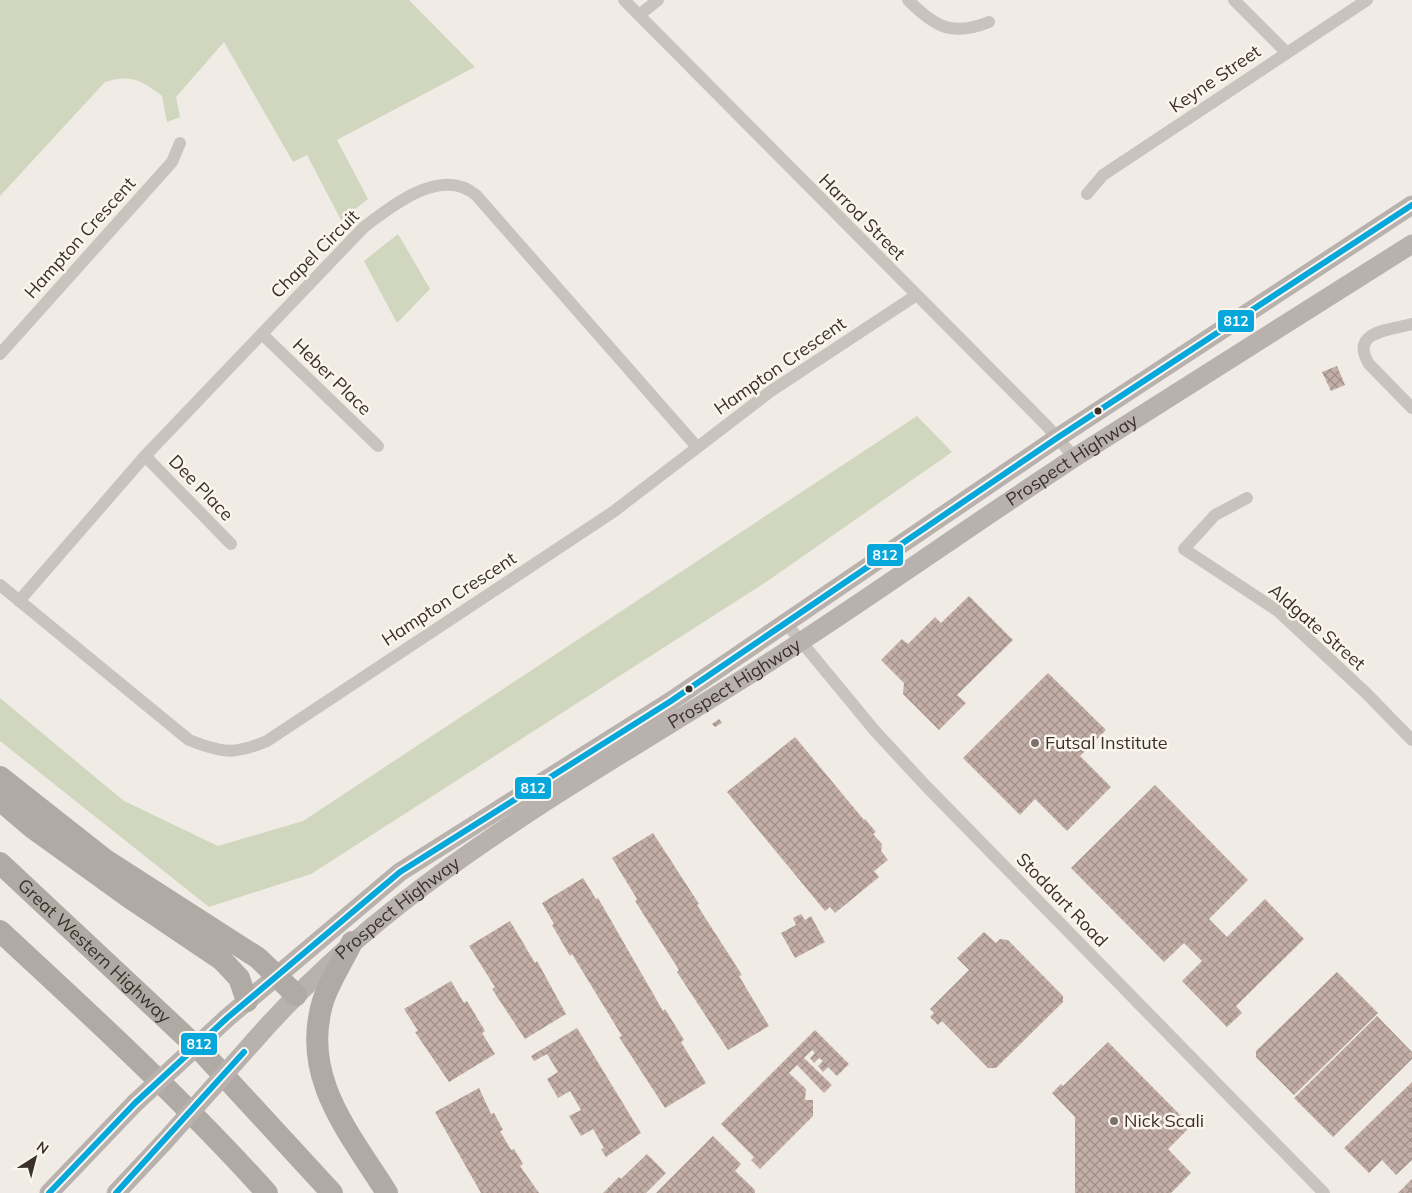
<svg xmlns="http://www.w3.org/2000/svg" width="1412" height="1193" viewBox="0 0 1412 1193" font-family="Mulish,sans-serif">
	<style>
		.green { fill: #d1d6bf }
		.building { fill: url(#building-cross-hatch) }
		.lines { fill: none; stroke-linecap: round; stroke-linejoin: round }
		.street { stroke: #c9c3be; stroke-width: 12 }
		.primary { stroke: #b8b1ad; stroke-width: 19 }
		.highway { stroke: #afaaa4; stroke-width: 22 }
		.primary-bridge { stroke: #b8b1ad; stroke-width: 19 }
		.bus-1-casing { stroke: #fbf5ee; stroke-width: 10 }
		.bus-1 { stroke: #06a8db; stroke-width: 6 }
		.bus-dot { fill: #3b302b; stroke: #fbf5ee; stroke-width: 2 }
		.poi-dot { fill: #7a716c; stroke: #fbf5ee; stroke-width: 2 }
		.labels { text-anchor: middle; stroke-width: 5; stroke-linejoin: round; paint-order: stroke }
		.street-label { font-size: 18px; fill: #3b302b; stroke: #fbf5ee }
		.poi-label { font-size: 18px; fill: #3b302b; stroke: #fbf5ee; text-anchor: start }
		.line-badge { stroke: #fbf5ee; stroke-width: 2 }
		.badge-label { font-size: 14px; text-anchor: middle; font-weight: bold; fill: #fff }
	</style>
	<defs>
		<pattern id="building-cross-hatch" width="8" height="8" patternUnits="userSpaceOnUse" patternTransform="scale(1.25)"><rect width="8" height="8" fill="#c3afa7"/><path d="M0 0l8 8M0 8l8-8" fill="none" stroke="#a08f88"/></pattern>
	</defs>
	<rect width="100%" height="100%" fill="#f0ebe5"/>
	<!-- green -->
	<g class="green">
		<path d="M0 0H409L475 67 337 140 368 199 341 220 307 155 293 162 224 42 176 97 180 117 167 122 162 96C141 80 131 74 105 82L0 196Z"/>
		<path d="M398 234 430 289 397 323 364 261Z"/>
		<path d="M917 416 952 452 769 580 311 874 209 907 0 741V698L124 801 218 846 303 821Z"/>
	</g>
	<!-- building -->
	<g class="building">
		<path d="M1337 366 1345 385 1331 391 1322 372Z"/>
		<path d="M969 596 1013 640 957 695 966 703 939 730 903 694 904 683 881 660 902 639 908 644 935 617 941 623Z"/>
		<path d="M1048 673 1106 730 1080 756 1111 787 1067 831 1035 799 1020 815 963 758Z"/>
		<path d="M719 719 722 723 715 727 712 724Z"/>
		<path d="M795 737 864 820 865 819 876 832 873 834 882 844 881 851 888 860 874 871 879 877 835 913 830 907 825 911 727 792Z"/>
		<path d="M1155 785 1248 880 1209 919 1227 937 1265 899 1304 939 1236 1006 1242 1013 1227 1027 1182 981 1202 961 1184 943 1164 962 1071 868Z"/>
		<path d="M653 833 699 904 697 905 742 975 739 976 769 1026 728 1050 677 972 679 970 635 901 637 899 612 858Z"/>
		<path d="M583 878 596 899 598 898 663 1011 665 1009 684 1040 681 1042 706 1083 665 1108 619 1037 622 1036 572 954 570 956 552 925 554 924 542 903Z"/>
		<path d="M801 914 805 920 811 916 825 942 795 958 781 933 796 925 793 918Z"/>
		<path d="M510 921 535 963 537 961 566 1014 525 1039 492 989 495 987 469 946Z"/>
		<path d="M984 932 996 943 1000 939 1008 940 1063 996V1002L996 1068H988L942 1021 938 1025 930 1017 934 1013 930 1009 969 970 957 958Z"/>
		<path d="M1337 972 1378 1013 1294 1095 1256 1057V1051Z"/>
		<path d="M451 981 464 1003 467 1001 485 1031 482 1033 495 1054 449 1082 415 1032 418 1031 404 1009Z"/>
		<path d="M1377 1016 1412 1052V1059L1333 1137 1294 1098Z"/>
		<path d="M577 1028 641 1133 606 1157 601 1149 604 1148 593 1129 581 1136 569 1116 581 1110 570 1091 558 1098 547 1079 558 1072 547 1054 534 1061 531 1056Z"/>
		<path d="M815 1030 849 1064 837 1076 828 1067 823 1072 818 1066 823 1061 819 1058 814 1063 810 1058 815 1053 812 1050 804 1058 832 1085 824 1093 797 1065 789 1073 806 1089 805 1100H813V1116L760 1169 751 1160 754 1157 721 1124Z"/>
		<path d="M1108 1042 1191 1126 1168 1149 1191 1173 1171 1193H1075V1117L1052 1093 1061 1084 1063 1086Z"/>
		<path d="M1412 1082V1160L1396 1175 1382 1160 1369 1173 1344 1148Z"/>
		<path d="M479 1088 491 1114 494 1113 503 1130 500 1131 511 1150 514 1149 523 1164 520 1166 539 1193H481L435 1112Z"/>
		<path d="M713 1136 741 1164 735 1171 755 1190V1193H656Z"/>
		<path d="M647 1154 666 1173 646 1193H603L619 1177 621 1179Z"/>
		<path d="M1412 1179V1193H1398Z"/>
	</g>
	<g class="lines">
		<!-- street -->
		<g class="street">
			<path d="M624 0 1046 425 1075 458"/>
			<path d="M908 0C935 27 952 37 989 22"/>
			<path d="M1234 0 1287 53"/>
			<path d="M639 15 658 0"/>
			<path d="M1087 194 1103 175 1367 0"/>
			<path d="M1412 324C1390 330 1349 331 1369 364L1412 408"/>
			<path d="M262 334 378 446"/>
			<path d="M0 354 172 162 180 143"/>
			<path d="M145 456 231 544"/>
			<path d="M1247 498 1215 515 1184 549 1278 611 1366 693 1412 740"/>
			<path d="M0 585 189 740C222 753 234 755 267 741L613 512 771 391 915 296"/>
			<path d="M19 601 145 456 364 227C393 205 442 166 476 195L697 447"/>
			<path d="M785 622 875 731 925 785 1324 1193"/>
		</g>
		<!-- primary -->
		<g class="primary">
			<path d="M227 1018 400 872 671 701 1057 438 1412 205"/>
			<path id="s1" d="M254 1041C396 878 591 776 771 661 874 595 974 523 1077 456 1188 385 1300 315 1412 244"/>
			<path d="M49 1193 135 1103"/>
			<path d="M116 1193 164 1142"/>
		</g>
		<!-- highway -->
		<g class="highway">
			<path d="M0 777 104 859 258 958 296 995"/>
			<path d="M0 800 33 828 133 900 222 960 239 978 247 1001"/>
			<path id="s2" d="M0 863 204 1054 332 1193"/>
			<path d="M0 931C92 1016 183 1100 267 1193"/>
			<path d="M352 942C343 961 330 980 323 1001 300 1077 349 1132 387 1193"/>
		</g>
		<!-- primary-bridge -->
		<g class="primary-bridge">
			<path d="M135 1103 227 1018"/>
			<path d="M164 1142 254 1041"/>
		</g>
		<!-- bus-1 casing -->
		<g class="bus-1-casing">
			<g id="bus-1">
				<path d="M49 1193 135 1103 227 1018 400 872 671 701 1057 438 1412 205"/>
				<path d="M116 1193 244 1052"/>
			</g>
		</g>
		<!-- bus-1 -->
		<use href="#bus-1" class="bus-1"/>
	</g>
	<!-- markers -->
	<g class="bus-dot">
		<circle cx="1098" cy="411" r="4.5"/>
		<circle cx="689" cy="689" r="4.5"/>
	</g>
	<g class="poi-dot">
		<circle cx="1035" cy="743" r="5"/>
		<circle cx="1114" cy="1121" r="5"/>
	</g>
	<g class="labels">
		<!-- street labels -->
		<g class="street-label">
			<text transform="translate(1215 79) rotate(-34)" y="6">Keyne Street</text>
			<text transform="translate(862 217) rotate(45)" y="6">Harrod Street</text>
			<text transform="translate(80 238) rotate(-48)" y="6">Hampton Crescent</text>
			<text transform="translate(315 254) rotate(-45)" y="6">Chapel Circuit</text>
			<text transform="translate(780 366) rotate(-35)" y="6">Hampton Crescent</text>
			<text transform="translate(332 377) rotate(44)" y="6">Heber Place</text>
			<text dy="6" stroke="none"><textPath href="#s1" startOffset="1006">Prospect Highway</textPath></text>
			<text transform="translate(201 488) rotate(46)" y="6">Dee Place</text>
			<text transform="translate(449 599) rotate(-33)" y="6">Hampton Crescent</text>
			<text transform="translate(1317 627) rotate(41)" y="6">Aldgate Street</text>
			<text dy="6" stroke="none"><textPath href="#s1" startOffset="601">Prospect Highway</textPath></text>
			<text transform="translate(1062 900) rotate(46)" y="6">Stoddart Road</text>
			<text dy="6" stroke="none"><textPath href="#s1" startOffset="196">Prospect Highway</textPath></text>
			<text dy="6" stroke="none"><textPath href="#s2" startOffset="129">Great Western Highway</textPath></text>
		</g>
		<!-- poi labels -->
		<g class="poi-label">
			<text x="1045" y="749">Futsal Institute</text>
			<text x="1124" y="1127">Nick Scali</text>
		</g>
	</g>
	<g class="line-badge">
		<rect x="1217" y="309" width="38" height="24" rx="5" fill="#06a8db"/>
		<rect x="866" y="543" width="38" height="24" rx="5" fill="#06a8db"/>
		<rect x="514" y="776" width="38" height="24" rx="5" fill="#06a8db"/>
		<rect x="180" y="1032" width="38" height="24" rx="5" fill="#06a8db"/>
	</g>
	<g class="badge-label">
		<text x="1236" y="326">812</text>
		<text x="885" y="560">812</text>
		<text x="533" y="793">812</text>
		<text x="199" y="1049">812</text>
	</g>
	<!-- north arrow -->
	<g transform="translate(35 1158) rotate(36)" stroke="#fbf5ee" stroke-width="4" paint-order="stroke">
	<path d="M0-4L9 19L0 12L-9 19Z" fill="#3b302b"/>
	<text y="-8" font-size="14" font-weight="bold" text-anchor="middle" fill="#3b302b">N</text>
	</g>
</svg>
